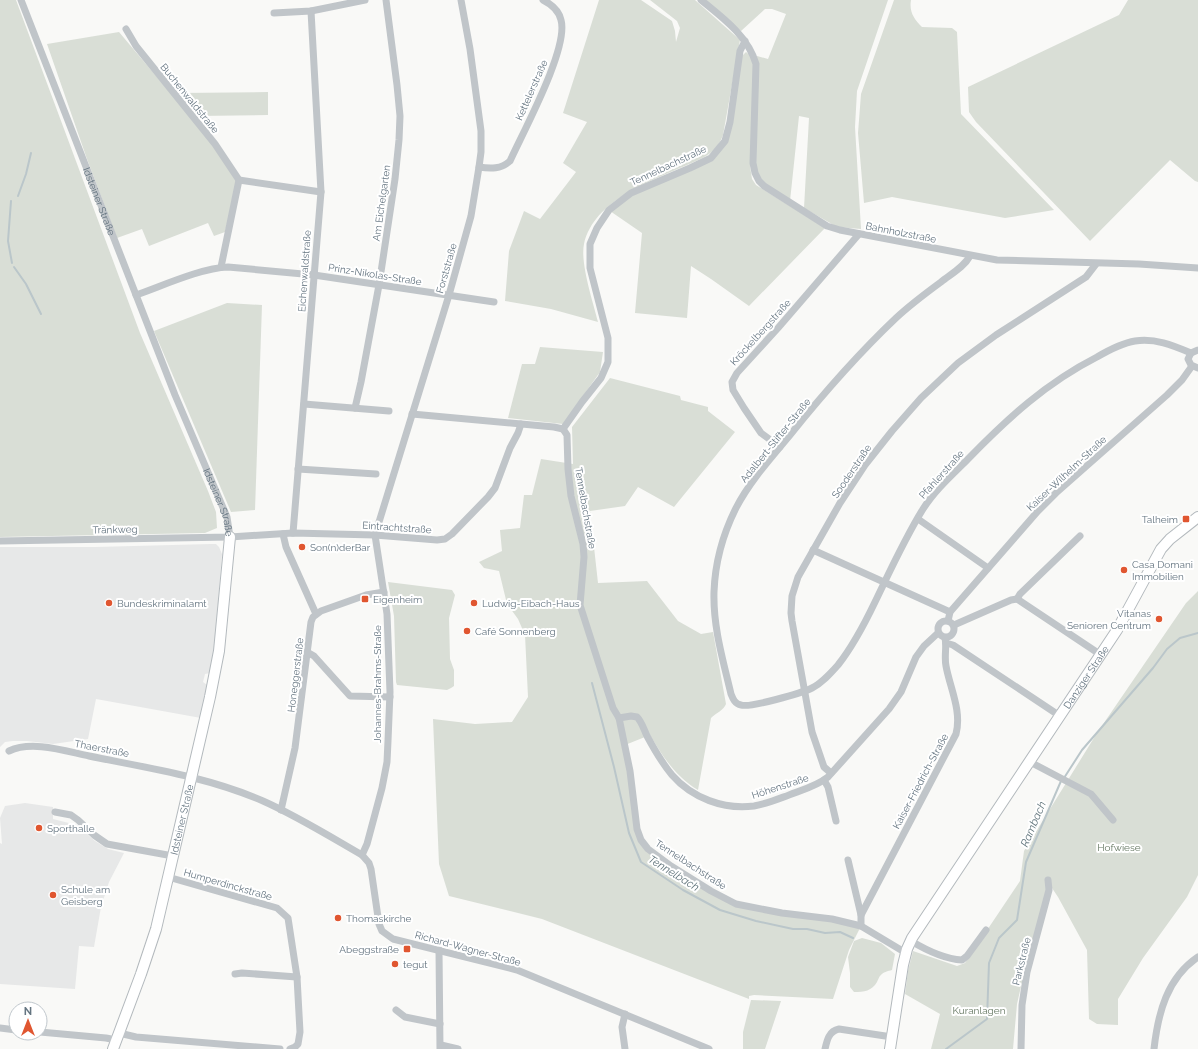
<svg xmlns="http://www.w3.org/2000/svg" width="1198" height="1049" viewBox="0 0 1198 1049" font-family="Raleway,sans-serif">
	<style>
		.built { fill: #e7e8e8 }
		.green { fill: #d9ded6 }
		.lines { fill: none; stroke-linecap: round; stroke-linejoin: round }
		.stream { stroke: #bac6ca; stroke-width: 2 }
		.secondary-casing { stroke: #b3b9bd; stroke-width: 12 }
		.street { stroke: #c0c5c9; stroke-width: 7 }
		.secondary { stroke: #fff; stroke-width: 10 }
		.poi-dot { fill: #e05630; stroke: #fff; stroke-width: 1.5 }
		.labels { text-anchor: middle; stroke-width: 4; stroke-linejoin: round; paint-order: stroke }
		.street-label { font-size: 10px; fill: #657581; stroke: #fff }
		.poi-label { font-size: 10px; fill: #657581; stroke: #fff; text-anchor: start }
		.park-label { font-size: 10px; fill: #677964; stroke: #fff }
		.water-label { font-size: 11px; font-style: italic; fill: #60747b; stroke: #fff }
	</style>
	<rect width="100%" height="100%" fill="#f9f9f7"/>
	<!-- built -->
	<g class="built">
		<path d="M211 544H216L219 547 222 554 214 652 210 673 205 674 203 682 207 685 201 718 96 699 88 739 53 744 27 741H13L5 742 0 747V547H95Z"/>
		<path d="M25 803 53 807V819L77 825 95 841 108 849 124 853 109 882 101 907 94 947 79 946 75 989 0 984V843L2 844 0 818 5 806Z"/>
	</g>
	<!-- green -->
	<g class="green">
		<path d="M0 0H16L140 333 208 491 216 512 217 528 205 533 0 537Z"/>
		<path d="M599 0H641L672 21 675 31 676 42 680 28 677 21 650 0H695L740 40 723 135C716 154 703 158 687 165 651 181 594 200 584 244 580 263 593 302 598 322L551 309 505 301 509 251 524 211 540 219 576 172 563 163 587 122 563 113Z"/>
		<path d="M703 0H888L857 91 855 127 861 229 837 227 804 208 809 118 799 116 790 201 760 181 756 173 757 56 768 59 786 14 772 9H765L741 31Z"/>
		<path d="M894 0H911C909 12 914 19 922 27L952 28 957 32 961 114 1054 210 1005 218 892 197 864 203 858 133 861 94Z"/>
		<path d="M1128 0H1198V182L1195 181 1170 160 1090 241 976 122 969 112 968 87 1119 15Z"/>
		<path d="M119 32 215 146 237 181 225 232 214 236 208 223 149 246 142 229 117 238 87 159 47 44Z"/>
		<path d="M746 52 752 57 754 67 750 166 752 179 756 185 825 228 749 306 711 279 691 266 687 318 635 313 642 233 610 211 632 195 713 158 726 142 742 56Z"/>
		<path d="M268 92V115L197 116 179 93Z"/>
		<path d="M227 303 262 305 255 510 231 512 154 331Z"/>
		<path d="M540 347 603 352 600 372 563 424 508 418 522 364H535Z"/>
		<path d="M610 378 680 396 681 400 708 407V411L735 432 674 507 638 487 625 506 590 511 598 583 647 581 678 621 701 634 713 632 726 704C724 710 716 713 711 718L698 790C676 777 663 757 650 735L625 745 637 829 648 849 736 904 861 926 849 950 833 999 754 995 749 996V999L542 919 449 896 439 864 433 719 475 724 512 722 528 697 525 635 518 619 507 604 499 571 484 568 479 562 502 551 500 530 520 528 524 495H532L541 459 573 464 572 427Z"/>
		<path d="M388 582 452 590 455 595 449 618 450 659 454 670V686L451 688 447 690 397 685 396 682 394 616Z"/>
		<path d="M1198 591V875L1187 897 1143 958 1118 999V1025L1097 1024 1089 1019 1087 950 1058 897 1052 888 1041 910 1027 960 1017 1004 1013 1049H931L940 1014 905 994 908 971 913 951 957 966 965 963 1020 881 1024 851 1097 733 1186 603Z"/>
		<path d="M862 938 881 943 895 954 892 970C888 971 883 972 880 976 879 977 878 980 877 982 872 991 864 992 854 992L850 987V973L848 957 854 941Z"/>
		<path d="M751 1000 781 1001 765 1049H743V1032Z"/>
	</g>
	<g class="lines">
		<!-- stream -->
		<g class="stream">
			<path d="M18 196 26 174 31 153"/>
			<path d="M11 201 8 241 12 263"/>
			<path d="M14 267 26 284 41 314"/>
			<path d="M592 683 614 767 629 833 641 862 683 890 720 910 756 921 793 929H807L825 933 840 932 853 938"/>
			<path d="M1064 778 1082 750 1153 668 1167 649 1180 638 1198 633"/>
			<path d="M946 1049 987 1019 989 963 999 938 1017 920 1026 862 1061 781"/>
		</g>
		<!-- secondary casing -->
		<g class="secondary-casing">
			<g id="secondary">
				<path id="s2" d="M113 1049 141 974 156 929 210 697 219 651 230 537"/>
				<path id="s3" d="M890 1049 903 965 907 949 912 938 1117 630 1161 549 1170 539 1198 517"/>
			</g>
		</g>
		<!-- street -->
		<g class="street">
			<path id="s1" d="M21 0 175 395 227 517 230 537"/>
			<path d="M701 0C723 18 748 36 756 64L753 163 755 173 759 181 764 186 827 226 840 230 997 260 1139 264 1198 268"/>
			<path d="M274 13 311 11 365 0"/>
			<path d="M126 29 136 46 215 144 239 180 321 192"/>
			<path d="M479 167C491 169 501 169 510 161 523 132 569 48 561 20 559 11 551 4 543 0"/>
			<path d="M970 256C964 267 951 274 941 282 926 293 910 305 896 318 858 354 823 394 790 435 771 458 750 481 736 508 723 534 715 563 714 592 713 627 723 660 731 694 733 699 735 704 741 705 750 708 802 693 812 688 822 683 830 674 838 665 853 646 864 625 875 602 890 571 905 538 923 509 935 490 952 475 968 459 1008 418 1046 383 1097 357 1109 350 1122 343 1135 341 1155 338 1172 345 1191 353"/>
			<path d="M221 267 239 180"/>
			<path d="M136 295C162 286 201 268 228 267L314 275 494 302"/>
			<path d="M1198 350 1191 353 1188 359 1191 365 1198 368"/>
			<path d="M304 404 389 411"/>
			<path d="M355 408 361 382 379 285 395 179 399 140 400 116 397 85 386 0"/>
			<path d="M412 414 554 427 563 429"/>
			<path d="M563 429 567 435 568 469 571 496 583 544 584 557 580 605 613 708 619 718 630 771 637 829 641 840 648 849 671 866 711 891 736 904 782 913 832 919 861 926 906 953"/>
			<path d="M563 429 582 402 601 378 608 362V338L590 268V244L597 228 609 210 631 193 690 168 711 158 725 141 730 122 740 51 745 41"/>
			<path d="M780 447 761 433 744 408 733 390 732 382 737 373 778 328 859 234"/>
			<path d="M298 469 376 474"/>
			<path d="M918 519 988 568"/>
			<path d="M293 533 321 192 311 11"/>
			<path d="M283 534 286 547 316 614"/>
			<path d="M0 541 230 537 293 533 375 535 437 540 445 539 452 534 488 497 495 488 510 448 518 433 521 424"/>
			<path d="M813 550 950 612"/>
			<path d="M1017 599 1020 594 1080 536"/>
			<circle cx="946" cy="629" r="8"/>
			<path d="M948 621 950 612 1038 511 1056 493 1167 395 1182 380 1192 366"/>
			<path d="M954 625 1011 600 1017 599 1101 655"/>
			<path d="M946 643 953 645 1060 716"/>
			<path d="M307 652 314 656 350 696 390 697"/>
			<path d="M619 718 631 716 637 717C642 722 644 730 647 736 654 749 662 763 672 775 692 798 724 810 754 806 766 804 778 799 789 795 802 790 817 786 828 777L889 709 901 692 916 657 924 646 938 633"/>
			<path d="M9 751C32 740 65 751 89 756 148 768 208 777 263 801 297 816 329 836 362 855L369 863 371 869 379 924 382 931 393 939 517 970 709 1049"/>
			<path d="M1030 762 1091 794 1113 820"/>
			<path d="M831 773 824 767 812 732 792 621 791 613 792 596 798 577 840 503 865 465 892 431 921 398 958 363 996 335 1086 277 1096 264"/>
			<path d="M824 780 828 787 836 821"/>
			<path d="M281 810 295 748 311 622 313 617 321 611 366 595 384 592"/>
			<path d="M55 812 71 815 78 820 94 835 107 844 173 856"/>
			<path d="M362 855 367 844 382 788 387 762 388 741 390 692 387 614 375 535 449 295 471 216 479 167 481 152V131L470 49 461 0"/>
			<path d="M848 860 861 915"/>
			<path d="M168 877 277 908 288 918 297 977 300 1032 298 1044 295 1047 290 1049"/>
			<path d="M861 926V915L956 734C962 711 950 688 946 666 944 656 947 647 945 638"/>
			<path d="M911 941C926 950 944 959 962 960L967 956 986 930"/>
			<path d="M439 950 440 1049"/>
			<path d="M235 974 242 973 297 977"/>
			<path d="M396 1010 405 1017 440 1024"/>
			<path d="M625 1014 622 1027 625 1049"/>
			<path d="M0 1028 16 1030"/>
			<path d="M40 1032 106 1038 116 1040"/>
			<path d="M119 1033 136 1037 280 1049"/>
			<path d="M441 1045 458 1049"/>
			<path d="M825 1049C827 1040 829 1031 839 1029L892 1037"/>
			<path d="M1021 1049 1022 1005 1027 972 1049 890 1048 880"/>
			<path d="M1154 1049C1158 1013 1167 978 1198 957"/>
		</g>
		<!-- secondary -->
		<use href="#secondary" class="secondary"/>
	</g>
	<!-- markers -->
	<g class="poi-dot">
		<rect x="1182" y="515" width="8" height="8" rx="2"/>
		<circle cx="302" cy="547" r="4"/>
		<circle cx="1124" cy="570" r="4"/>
		<rect x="361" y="595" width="8" height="8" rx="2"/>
		<circle cx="109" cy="603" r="4"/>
		<circle cx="474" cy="603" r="4"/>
		<circle cx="1159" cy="619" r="4"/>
		<circle cx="467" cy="631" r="4"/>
		<circle cx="39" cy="828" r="4"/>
		<circle cx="53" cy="895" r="4"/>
		<circle cx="338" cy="918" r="4"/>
		<rect x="403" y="945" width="8" height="8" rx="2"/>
		<circle cx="395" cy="964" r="4"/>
	</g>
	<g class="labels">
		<!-- street labels -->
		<g class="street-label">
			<text transform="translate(531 90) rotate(-66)" y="4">Kettelerstraße</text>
			<text transform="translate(190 98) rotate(51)" y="4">Buchenwaldstraße</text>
			<text transform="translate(668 165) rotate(-25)" y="4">Tennelbachstraße</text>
			<text dy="4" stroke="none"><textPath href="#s1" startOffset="216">Idsteiner Straße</textPath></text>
			<text transform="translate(381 203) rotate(-82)" y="4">Am Eichelgarten</text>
			<text transform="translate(901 232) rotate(11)" y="4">Bahnholzstraße</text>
			<text transform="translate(446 268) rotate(-74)" y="4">Forststraße</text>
			<text transform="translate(304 271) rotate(-86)" y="4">Eichenwaldstraße</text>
			<text transform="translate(375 274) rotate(9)" y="4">Prinz-Nikolas-Straße</text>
			<text transform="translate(760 332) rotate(-48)" y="4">Kröckelbergstraße</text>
			<text transform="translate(775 440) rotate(-51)" y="4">Adalbert-Stifter-Straße</text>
			<text transform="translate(851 471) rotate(-56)" y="4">Sooderstraße</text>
			<text transform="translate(1066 473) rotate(-43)" y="4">Kaiser-Wilhelm-Straße</text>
			<text transform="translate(941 474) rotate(-48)" y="4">Pfahlerstraße</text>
			<text dy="4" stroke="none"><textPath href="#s1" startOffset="540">Idsteiner Straße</textPath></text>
			<text transform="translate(586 508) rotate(80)" y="4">Tennelbachstraße</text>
			<text transform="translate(397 527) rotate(4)" y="4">Eintrachtstraße</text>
			<text transform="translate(115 529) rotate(-1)" y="4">Tränkweg</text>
			<text transform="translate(295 675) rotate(-83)" y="4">Honeggerstraße</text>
			<text dy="4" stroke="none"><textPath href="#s3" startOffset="427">Danziger Straße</textPath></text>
			<text transform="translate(377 684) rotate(-90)" y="4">Johannes-Brahms-Straße</text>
			<text transform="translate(102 748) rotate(11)" y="4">Thaerstraße</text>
			<text transform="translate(920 781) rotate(-62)" y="4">Kaiser-Friedrich-Straße</text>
			<text transform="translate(780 786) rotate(-18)" y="4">Höhenstraße</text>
			<text dy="4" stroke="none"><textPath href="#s2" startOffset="240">Idsteiner Straße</textPath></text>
			<text transform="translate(691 864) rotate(33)" y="4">Tennelbachstraße</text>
			<text transform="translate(228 884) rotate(16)" y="4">Humperdinckstraße</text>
			<text transform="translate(468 948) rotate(15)" y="4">Richard-Wagner-Straße</text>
			<text transform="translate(1021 961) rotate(-76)" y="4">Parkstraße</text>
		</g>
		<!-- poi labels -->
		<g class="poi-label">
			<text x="1178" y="523" text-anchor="end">Talheim</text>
			<text x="310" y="551">Son(n)derBar</text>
			<text x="1132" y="568">Casa Domani<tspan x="1132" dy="12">Immobilien</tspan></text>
			<text x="373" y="603">Eigenheim</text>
			<text x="117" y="607">Bundeskriminalamt</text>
			<text x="482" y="607">Ludwig-Eibach-Haus</text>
			<text x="1151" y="617" text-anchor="end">Vitanas<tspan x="1151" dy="12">Senioren Centrum</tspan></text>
			<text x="475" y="635">Café Sonnenberg</text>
			<text x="47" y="832">Sporthalle</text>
			<text x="61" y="893">Schule am<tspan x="61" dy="12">Geisberg</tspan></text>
			<text x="346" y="922">Thomaskirche</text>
			<text x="399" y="953" text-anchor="end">Abeggstraße</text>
			<text x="403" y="968">tegut</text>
		</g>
		<!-- park labels -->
		<g class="park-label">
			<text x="1119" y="851">Hofwiese</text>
			<text x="979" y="1014">Kuranlagen</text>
		</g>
		<!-- water labels -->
		<g class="water-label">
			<text transform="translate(1033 824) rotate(-67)" y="4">Rambach</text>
			<text transform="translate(674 873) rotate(32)" y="4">Tennelbach</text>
		</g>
	</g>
	<!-- north arrow -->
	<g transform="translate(28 1021)"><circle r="19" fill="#ffffff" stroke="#c1c8cd"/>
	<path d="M0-3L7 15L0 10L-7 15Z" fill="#e05630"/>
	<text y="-6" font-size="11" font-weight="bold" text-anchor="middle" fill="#657581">N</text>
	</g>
</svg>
